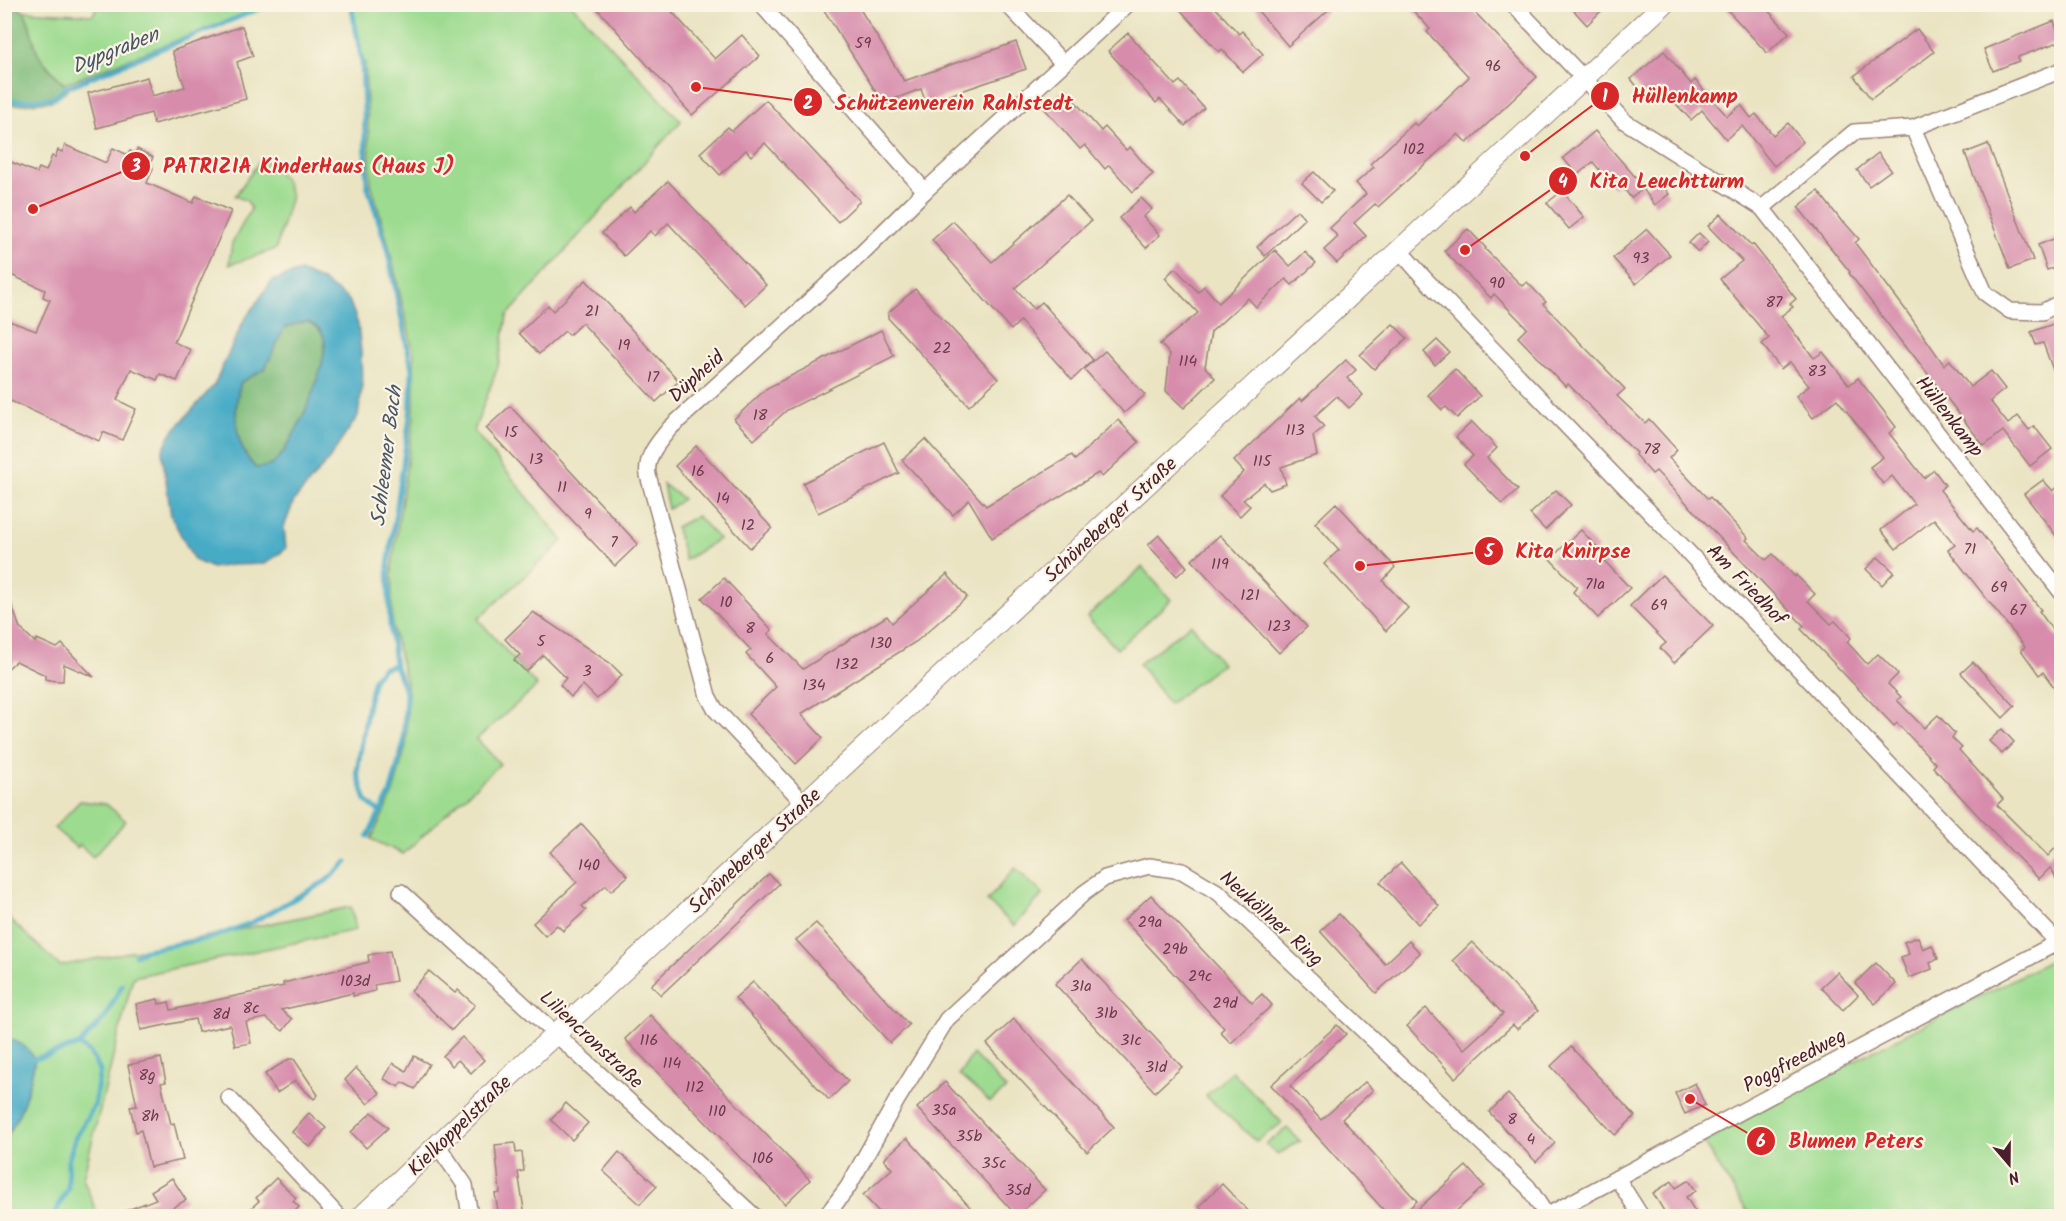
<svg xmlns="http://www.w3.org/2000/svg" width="2066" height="1221" viewBox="0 0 2066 1221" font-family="Kalam,sans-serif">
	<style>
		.green { fill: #9ddb90; stroke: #747d5e; stroke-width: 1.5 }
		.forest { fill: #7ebb7a; stroke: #646d52; stroke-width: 1.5 }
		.water { fill: #47abc6; stroke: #486578; stroke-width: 1.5; fill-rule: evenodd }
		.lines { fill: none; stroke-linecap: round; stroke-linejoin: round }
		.stream { stroke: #47abc6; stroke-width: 5 }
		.building { fill: #d78cac }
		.minor-casing { stroke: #9a8277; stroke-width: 18 }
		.tertiary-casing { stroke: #9a8277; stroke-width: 22 }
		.minor { stroke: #fff; stroke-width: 15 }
		.tertiary { stroke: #fff; stroke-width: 20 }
		.labels { text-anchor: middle; stroke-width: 4.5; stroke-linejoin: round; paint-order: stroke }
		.number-label { font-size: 16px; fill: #6d3a4b }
		.street-label { font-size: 20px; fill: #4a1f2b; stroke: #fcf5e5 }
		.water-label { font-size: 21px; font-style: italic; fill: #495769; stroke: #fcf5e5 }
		.leader { fill: none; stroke: #d62828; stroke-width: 2 }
		.callout-dot { fill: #d62828; stroke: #fcf5e5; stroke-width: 2 }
		.mark-label { font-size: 18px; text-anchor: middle; font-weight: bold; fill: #fff }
		.callout-label { font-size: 21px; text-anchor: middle; font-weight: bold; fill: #d62828; stroke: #fcf5e5; stroke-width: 4.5; stroke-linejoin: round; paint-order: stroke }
	</style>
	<rect width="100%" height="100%" fill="#fcf5e5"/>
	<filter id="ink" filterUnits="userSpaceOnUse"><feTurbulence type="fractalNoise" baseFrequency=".0167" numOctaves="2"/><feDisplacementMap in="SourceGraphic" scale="12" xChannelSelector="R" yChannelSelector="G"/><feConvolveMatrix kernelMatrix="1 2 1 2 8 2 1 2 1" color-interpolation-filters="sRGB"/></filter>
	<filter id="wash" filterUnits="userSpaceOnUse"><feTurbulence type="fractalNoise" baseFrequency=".008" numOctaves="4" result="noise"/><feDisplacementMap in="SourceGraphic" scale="24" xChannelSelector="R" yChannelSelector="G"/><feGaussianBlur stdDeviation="1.35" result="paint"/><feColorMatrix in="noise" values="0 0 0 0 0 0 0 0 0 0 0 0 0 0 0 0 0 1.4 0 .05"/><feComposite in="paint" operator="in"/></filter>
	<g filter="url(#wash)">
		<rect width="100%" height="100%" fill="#eae4c3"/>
		<!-- green -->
		<g class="green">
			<path d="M97 5V4L268 5 64 84 39 56 24 11 93 15Z"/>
			<path d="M351 5H572L681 121 507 316 498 366 474 431 563 541 478 619 537 686 477 739 500 764 403 854 371 839 393 794 406 746 408 692 392 624V567L414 416V355L389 246 371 183 365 62H361Z"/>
			<path d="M262 158 285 179 291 196 276 249 229 265 232 243 251 209 247 201 235 196Z"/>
			<path d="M663 484 683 499 668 509Z"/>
			<path d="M697 516 719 539 685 560 676 527Z"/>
			<path d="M1142 567 1171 600 1117 649 1087 617Z"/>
			<path d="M1191 624 1222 664 1169 704 1139 664Z"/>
			<path d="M80 801 106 804 126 821 93 857 80 845 77 848 54 828Z"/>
			<path d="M1015 868 1043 894 1014 926 987 901Z"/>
			<path d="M351 907 356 930 133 977 83 1178 98 1216H5V1139L11 1130 26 1096 15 1041 5 1039 4 914 60 966Z"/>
			<path d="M2049 961 2061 979V1216H1750L1701 1139Z"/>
			<path d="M973 1054 1006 1089 990 1102 959 1075Z"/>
			<path d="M1232 1071 1282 1123 1256 1141 1206 1096Z"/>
			<path d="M1287 1128 1300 1141 1278 1154 1266 1144Z"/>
		</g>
		<!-- forest -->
		<g class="forest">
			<path d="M5 4C36 4 27 38 40 57 48 69 59 79 69 89L52 101 5 106Z"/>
			<path d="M308 322C316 326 322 330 324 338 330 362 293 447 274 463 270 467 262 467 256 468 234 447 232 411 241 382L265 368 284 328 299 323Z"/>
		</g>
		<!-- water -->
		<g class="water">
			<path d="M300 271 324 282 349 300 358 324 361 352 362 388 358 416 329 459 294 501 284 527 286 549 265 564 231 565 212 568 194 560 171 516 162 452 170 435 214 385 243 322 272 281ZM308 322C316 326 322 329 324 338 330 362 293 447 274 463 270 467 262 467 256 468 234 447 232 410 241 382L265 369 284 328 299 323Z"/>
			<path d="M5 1039C19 1041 27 1046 35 1059 30 1087 21 1116 5 1139Z"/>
		</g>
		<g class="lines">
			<!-- stream -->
			<g class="stream">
				<path d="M351 4 362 62 367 184 387 248 412 369 410 416 388 566 390 625 395 665 406 693 403 746 390 794 368 836"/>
				<path d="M4 102 55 98 65 88 271 4"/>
				<path d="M380 812 366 801 357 772 368 704 374 678 383 668 395 665"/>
				<path d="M135 955 145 950 211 938 253 922 326 881 347 862"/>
				<path d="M35 1059 79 1045"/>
				<path d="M55 1216V1213L68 1188V1161L75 1139 94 1106 100 1071 90 1053 79 1045 105 1017 122 985"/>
			</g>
		</g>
		<g id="blocks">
			<!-- building -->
			<g class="building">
				<path d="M593 4H665L715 59 742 35 760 56 692 115Z"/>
				<path d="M820 4H857L904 81 1016 42 1026 69 926 103 921 89 883 103Z"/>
				<path d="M1175 4H1212L1239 34 1242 31 1263 54 1243 72 1222 49 1219 52Z"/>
				<path d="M1252 4H1335L1288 46Z"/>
				<path d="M1407 4H1467L1537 77 1467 143 1458 134 1378 207 1375 204 1354 223 1366 236 1337 263 1324 250 1338 237 1330 228 1366 194 1356 183 1374 167 1370 164 1414 123 1417 126 1469 77 1427 32 1430 29Z"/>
				<path d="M1568 4H1608L1587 25Z"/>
				<path d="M1722 4H1762L1789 33 1767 53Z"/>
				<path d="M2054 21 2061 41 2018 57 2019 61 1993 71 1984 49Z"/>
				<path d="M242 26 253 56 237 62 246 99 154 124 151 113 97 128 88 93 147 77 152 96 185 87 172 51Z"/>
				<path d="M1917 29 1934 52 1871 99 1854 76Z"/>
				<path d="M1128 33 1175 85 1180 81 1204 108 1185 126 1160 99 1156 103 1108 51Z"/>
				<path d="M1664 51 1691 84 1695 80 1727 116 1741 105 1751 118 1756 114 1773 135 1788 123 1803 142 1774 166 1742 126 1726 139 1702 110 1691 120 1661 88 1647 99 1631 79Z"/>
				<path d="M1065 90 1101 131 1105 127 1126 150 1130 147 1153 174 1133 192 1109 165 1105 169 1085 145 1080 149 1044 108Z"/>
				<path d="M766 100 860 201 838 222 765 143 751 156 746 150 720 175 700 153 728 127 732 131Z"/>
				<path d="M1595 131 1645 188 1657 178 1669 194 1655 205 1643 189 1631 198 1620 183 1614 188 1593 162 1577 175 1563 158Z"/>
				<path d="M1988 144 2033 260 2010 269 1965 153Z"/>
				<path d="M65 145 106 163 113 148 128 155 130 151 135 153 137 149 153 157 149 166 153 168 147 183 193 203 196 196 231 211 174 342 191 350 177 381 160 374 157 380 131 369 117 400 136 409 122 440 103 432 99 441 4 398V319L36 331 50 300 43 297 45 290 4 272V159L37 173 39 168 46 171 52 156 55 157 58 150 62 152Z"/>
				<path d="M1878 153 1891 170 1869 186 1857 170Z"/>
				<path d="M1314 172 1333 191 1321 202 1302 183Z"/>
				<path d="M668 181 766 285 745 305 668 223 655 236 650 231 624 256 602 233 630 207 634 212Z"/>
				<path d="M1562 191 1584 217 1569 229 1547 203Z"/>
				<path d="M1818 191 1843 223 1844 222 1859 239 1855 243 1905 309 1944 365 1950 360 1970 387 1991 371 2005 389 1990 401 2008 424 2018 416 2029 430 2034 426 2052 449 2030 466 2003 431 1984 446 1910 351 1909 352 1849 273 1850 272 1798 207Z"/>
				<path d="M1067 195 1091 221 1015 288 1034 309 1042 302 1093 360 1072 380 1020 321 1011 330 932 240 953 221 992 262Z"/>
				<path d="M1141 198 1152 209 1143 217 1160 235 1146 248 1119 218Z"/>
				<path d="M1297 210 1305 218 1265 256 1257 247Z"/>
				<path d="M1721 214 1751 245 1753 244 1796 299 1790 304 1793 307 1781 316 1814 358 1823 352 1849 385 1858 378 1896 427 1889 433 1924 478 1934 470 1945 485 1940 490 1973 531 1977 528 2041 610 2039 611 2061 642V697L2043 672 2039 675 2021 650 2025 647 1948 550 1955 545 1934 519 1896 549 1881 530 1914 504 1892 476 1883 484 1870 467 1883 457 1837 399 1813 418 1796 396 1809 386 1790 362 1781 369 1762 344 1769 338 1720 279 1742 261 1708 226Z"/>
				<path d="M1468 229 1486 248 1485 249 1522 286 1527 282 1546 302 1543 304 1625 389 1617 396 1645 423 1649 419 1677 450 1669 458 1708 499 1710 497 1748 538 1746 540 1766 560 1773 554 1795 577 1796 575 1815 594 1808 601 1831 624 1835 621 1844 630 1851 638 1847 642 1867 664 1878 654 1898 674 1888 684 1901 697 1897 700 1924 728 1938 715 1955 734 1952 738 1962 748 1959 750 2003 799 1997 805 2048 856 2061 842V891L2051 867 2039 879 2013 853 1933 767 1936 764 1897 723 1894 726 1801 629 1804 626 1656 471 1652 474 1635 455 1636 453 1568 384 1566 387 1518 337 1527 328 1494 294 1491 298 1444 251Z"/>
				<path d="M1647 229 1670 255 1636 284 1613 258Z"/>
				<path d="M1699 233 1708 242 1698 252 1689 243Z"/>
				<path d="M2061 236V265L2047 270 2038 245Z"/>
				<path d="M1275 250 1290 266 1305 252 1316 263 1292 285 1286 279 1256 307 1248 298 1211 332 1205 367 1215 378 1184 408 1166 391 1170 354 1160 344 1198 313 1165 278 1175 268 1198 292 1204 286 1219 303Z"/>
				<path d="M586 280 679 381 656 402 582 323 569 335 565 331 539 354 519 333 548 305 553 311Z"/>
				<path d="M915 289 998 379 969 406 888 318V313Z"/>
				<path d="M2061 321V389H2060L2043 343 2036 345 2031 332Z"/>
				<path d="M1393 324 1407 338 1374 369 1360 355Z"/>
				<path d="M881 330 894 356 787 410 754 440 734 419 767 388Z"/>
				<path d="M1437 340 1449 352 1435 365 1424 352Z"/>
				<path d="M1105 351 1145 395 1124 413 1084 369Z"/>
				<path d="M1346 360 1356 370 1347 378 1363 395 1349 408 1337 396 1315 416 1324 427 1313 436 1317 455 1281 467 1286 484 1270 490 1264 483 1243 500 1250 506 1240 516 1220 496 1244 472 1234 461 1300 398 1302 401Z"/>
				<path d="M1455 369 1480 396 1457 418 1446 407 1442 410 1428 395Z"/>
				<path d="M510 406 638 544 615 566 486 428Z"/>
				<path d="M1118 420 1139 442 1102 477 1098 473 992 538 969 500 953 515 902 460 925 439 986 506 1072 455 1075 460Z"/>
				<path d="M1472 422 1497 448 1487 458 1518 490 1502 504 1464 464 1473 456 1456 437Z"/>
				<path d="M884 442 899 473 818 513 803 483Z"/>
				<path d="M696 446 772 528 750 548 675 466Z"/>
				<path d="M2043 480 2053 491 2061 484V542L2024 494Z"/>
				<path d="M1556 490 1571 505 1545 530 1530 514Z"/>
				<path d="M1336 503 1395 567 1383 581 1408 608 1386 631 1324 564 1339 550 1315 523Z"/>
				<path d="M1581 530 1598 548 1595 551 1630 588 1598 618 1573 592 1577 587 1550 559Z"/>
				<path d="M1159 535 1187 567 1177 576 1148 545Z"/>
				<path d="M1220 535 1307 627 1279 653 1192 560Z"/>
				<path d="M1878 557 1894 572 1882 585 1866 569Z"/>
				<path d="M947 574 967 597 917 641 801 714 823 738 796 764 748 714 776 687 746 654 751 650 702 598 724 578 772 630 768 634 803 669 887 616 892 623Z"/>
				<path d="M1662 575 1713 626 1674 663 1660 648 1666 643 1630 606Z"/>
				<path d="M4 590H6L20 628 35 642 37 639 57 648 62 644 94 677 64 664 63 681H55L45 679V675L16 661 4 672Z"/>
				<path d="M533 612 610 663 622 675 597 699 583 685 571 697 560 685 566 678 543 655 526 672 514 660 520 655 505 639Z"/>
				<path d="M1973 662 2015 706 2003 718 1961 673Z"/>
				<path d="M2002 729 2014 742 2002 754 1989 741Z"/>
				<path d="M582 824 628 876 611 891 606 885 582 906 586 910 563 931 557 925 545 936 533 923 577 882 550 852Z"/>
				<path d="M1401 863 1439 906 1418 924 1380 882Z"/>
				<path d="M769 874 779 884 661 995 651 985Z"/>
				<path d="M1151 895 1252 1003 1262 994 1272 1005 1231 1043 1220 1032 1224 1028 1124 920Z"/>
				<path d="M1339 914 1385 964 1409 941 1420 953 1376 993 1320 931Z"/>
				<path d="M816 923 909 1025 890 1043 796 940Z"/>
				<path d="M1918 937 1923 949 1932 945 1938 959 1930 963 1932 969 1909 978 1901 958 1909 954 1904 942Z"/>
				<path d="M1472 942 1538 1011 1517 1029 1513 1025 1455 1078 1407 1026 1426 1008 1464 1049 1503 1014 1453 960Z"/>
				<path d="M390 951 396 981 374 985 375 991 353 996V993L281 1010 292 1019 283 1031 266 1018 246 1022 251 1043 235 1046 230 1025 198 1032 195 1019 141 1030 136 1004 158 999 159 1004 169 1002 171 1010 226 998 284 986 283 983 369 962 368 955Z"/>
				<path d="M1082 959 1182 1067 1155 1092 1055 984Z"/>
				<path d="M1876 963 1896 984 1875 1004 1855 983Z"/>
				<path d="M429 971 455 993 458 990 475 1005 452 1030 411 991Z"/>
				<path d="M1837 972 1858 995 1843 1010 1821 987Z"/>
				<path d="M753 982 848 1081 829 1100 735 998Z"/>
				<path d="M650 1015 810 1180 785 1204 625 1039Z"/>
				<path d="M1014 1019 1114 1127 1087 1152 987 1044Z"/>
				<path d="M1337 1025 1346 1034 1290 1086 1321 1120 1365 1082 1373 1090 1342 1119 1417 1201 1401 1216H1389L1271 1085Z"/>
				<path d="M462 1037 484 1060 471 1073 458 1060 452 1066 443 1056Z"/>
				<path d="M1571 1047 1635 1116 1615 1135 1551 1066Z"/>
				<path d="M414 1056 429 1064 415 1089 402 1082 399 1087 384 1079 393 1063 406 1071Z"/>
				<path d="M161 1058 166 1082 161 1083 171 1124 174 1123 183 1160 150 1167 141 1130 136 1132 130 1107 137 1106 128 1065Z"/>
				<path d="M289 1059H294L318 1095 314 1099 295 1081 277 1093 265 1074Z"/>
				<path d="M356 1068 380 1093 368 1104 345 1080Z"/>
				<path d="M945 1082 1045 1190 1017 1216 917 1108Z"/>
				<path d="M1695 1083 1705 1105 1685 1114 1675 1093Z"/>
				<path d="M1508 1094 1555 1143 1536 1162 1489 1112Z"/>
				<path d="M566 1103 588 1123 572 1140 551 1120Z"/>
				<path d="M372 1112 388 1128 366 1148 351 1132Z"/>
				<path d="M309 1113 326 1128 310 1147 292 1132Z"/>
				<path d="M907 1138 978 1216H883L863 1195 892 1169 884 1159Z"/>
				<path d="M515 1143 516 1153 522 1152 524 1171 518 1172 525 1216H499L495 1194 500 1193 495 1145Z"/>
				<path d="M619 1152 657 1186 640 1204 603 1171Z"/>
				<path d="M1466 1166 1484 1186 1451 1216H1410Z"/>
				<path d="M172 1178 186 1200 158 1216H112L156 1199 151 1191Z"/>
				<path d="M276 1178 296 1198 293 1201 299 1207 290 1216H242L259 1201 256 1198Z"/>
				<path d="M1689 1180 1696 1191 1686 1197 1698 1216H1667L1653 1193 1672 1181 1676 1188Z"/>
				<path d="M1222 1184 1253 1216H1208L1199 1206Z"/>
			</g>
		</g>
	</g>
	<g filter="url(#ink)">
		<use href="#blocks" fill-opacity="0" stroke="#9a8277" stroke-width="1.5"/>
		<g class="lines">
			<!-- minor casing -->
			<g class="minor-casing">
				<g id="minor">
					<path d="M761 4 925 191"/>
					<path d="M1007 4 1063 63"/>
					<path d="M1513 4 1624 121 1762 208 2062 593"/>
					<path d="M1913 128 1985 293 2010 311 2042 312 2062 302"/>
					<path d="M1762 208 1854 132 1913 128 2062 70"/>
					<path d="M1400 251 1424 278 1687 551 2062 947"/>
					<path d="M805 804 715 709 708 696 648 475C645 456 659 442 670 428L861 254 925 191 1128 4"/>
					<path d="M401 892 754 1216"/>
					<path d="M229 1098 338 1216"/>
					<path d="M438 1146 465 1185 470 1216"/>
					<path d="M1617 1178 1641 1216"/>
					<path d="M826 1216 848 1187 897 1100 947 1019 1084 893 1105 878 1149 866 1182 871 1219 893 1528 1187 1547 1216"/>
					<path d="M1546 1216 2062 940"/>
				</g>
			</g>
			<!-- tertiary casing -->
			<g class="tertiary-casing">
				<path id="tertiary" d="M362 1216 505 1081 1664 4"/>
			</g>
			<!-- minor -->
			<use href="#minor" class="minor"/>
			<!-- tertiary -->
			<use href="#tertiary" class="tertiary"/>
		</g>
	</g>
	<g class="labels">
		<!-- number labels -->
		<g class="number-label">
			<text x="863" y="48">59</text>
			<text x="1493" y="71">96</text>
			<text x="1414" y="154">102</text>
			<text x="1641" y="263">93</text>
			<text x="1497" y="288">90</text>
			<text x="1774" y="307">87</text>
			<text x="592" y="316">21</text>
			<text x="624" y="350">19</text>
			<text x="942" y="353">22</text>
			<text x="1188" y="366">114</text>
			<text x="1817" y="376">83</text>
			<text x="653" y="382">17</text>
			<text x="760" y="420">18</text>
			<text x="1295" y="435">113</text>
			<text x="511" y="437">15</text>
			<text x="1652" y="454">78</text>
			<text x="536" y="464">13</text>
			<text x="1262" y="466">115</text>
			<text x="698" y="476">16</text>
			<text x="562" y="492">11</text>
			<text x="723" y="503">14</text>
			<text x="588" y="519">9</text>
			<text x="748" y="530">12</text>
			<text x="614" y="547">7</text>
			<text x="1970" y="554">71</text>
			<text x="1220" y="569">119</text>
			<text x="1595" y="589">71a</text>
			<text x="1999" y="592">69</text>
			<text x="1250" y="600">121</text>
			<text x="726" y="607">10</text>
			<text x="1659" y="610">69</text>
			<text x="2018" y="615">67</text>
			<text x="1279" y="631">123</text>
			<text x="750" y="633">8</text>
			<text x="541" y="646">5</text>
			<text x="881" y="648">130</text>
			<text x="770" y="663">6</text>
			<text x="847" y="669">132</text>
			<text x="587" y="676">3</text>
			<text x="814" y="690">134</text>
			<text x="589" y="870">140</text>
			<text x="1150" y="927">29a</text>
			<text x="1175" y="954">29b</text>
			<text x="1200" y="981">29c</text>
			<text x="355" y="986">103d</text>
			<text x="1081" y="991">31a</text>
			<text x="1225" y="1008">29d</text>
			<text x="251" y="1013">8c</text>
			<text x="1106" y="1018">31b</text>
			<text x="221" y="1019">8d</text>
			<text x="649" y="1045">116</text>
			<text x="1131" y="1045">31c</text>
			<text x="672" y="1068">114</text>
			<text x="1156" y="1072">31d</text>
			<text x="147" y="1080">8g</text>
			<text x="695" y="1092">112</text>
			<text x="944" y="1115">35a</text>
			<text x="717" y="1116">110</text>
			<text x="150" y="1121">8h</text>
			<text x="1512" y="1124">8</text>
			<text x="969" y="1141">35b</text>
			<text x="1531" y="1144">4</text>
			<text x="763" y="1163">106</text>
			<text x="994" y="1168">35c</text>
			<text x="1018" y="1195">35d</text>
		</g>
		<!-- street labels -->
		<g class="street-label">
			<text transform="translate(696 376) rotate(-42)" y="7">Düpheid</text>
			<text transform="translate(1950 416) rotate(52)" y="7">Hüllenkamp</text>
			<text transform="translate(1110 519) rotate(-43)" y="7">Schöneberger Straße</text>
			<text transform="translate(1747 584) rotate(46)" y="7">Am Friedhof</text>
			<text transform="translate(754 850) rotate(-43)" y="7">Schöneberger Straße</text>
			<text transform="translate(1272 918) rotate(42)" y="7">Neuköllner Ring</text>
			<text transform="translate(592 1039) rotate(43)" y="7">Liliencronstraße</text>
			<text transform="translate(1794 1060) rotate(-28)" y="7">Poggfreedweg</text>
			<text transform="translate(459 1125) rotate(-44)" y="7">Kielkoppelstraße</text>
		</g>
		<!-- water labels -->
		<g class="water-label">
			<text transform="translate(115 50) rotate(-22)" y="7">Dypgraben</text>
			<text transform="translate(386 456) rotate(-83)" y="7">Schleemer Bach</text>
		</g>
	</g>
	<!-- callouts -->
	<path class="leader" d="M1525 156L1605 96M696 87L808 102M33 209L136 166M1465 250L1563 181M1360 566L1489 551M1690 1099L1761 1141"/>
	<g class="callout-dot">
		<circle cx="1525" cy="156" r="6"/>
		<circle cx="696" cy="87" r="6"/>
		<circle cx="33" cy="209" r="6"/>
		<circle cx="1465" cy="250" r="6"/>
		<circle cx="1360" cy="566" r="6"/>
		<circle cx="1690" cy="1099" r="6"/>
		<circle cx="1605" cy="96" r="15"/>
		<circle cx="808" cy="102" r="15"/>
		<circle cx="136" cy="166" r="15"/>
		<circle cx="1563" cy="181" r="15"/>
		<circle cx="1489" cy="551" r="15"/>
		<circle cx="1761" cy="1141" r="15"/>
	</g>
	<g class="mark-label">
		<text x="1605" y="102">1</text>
		<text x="808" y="109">2</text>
		<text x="136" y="172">3</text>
		<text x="1563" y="187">4</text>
		<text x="1489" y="557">5</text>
		<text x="1761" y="1147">6</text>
	</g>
	<g class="callout-label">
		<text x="1685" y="103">Hüllenkamp</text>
		<text x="954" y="110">Schützenverein Rahlstedt</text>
		<text x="309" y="173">PATRIZIA KinderHaus (Haus J)</text>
		<text x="1667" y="188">Kita Leuchtturm</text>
		<text x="1573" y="558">Kita Knirpse</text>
		<text x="1856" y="1148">Blumen Peters</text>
	</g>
	<!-- margin -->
	<rect width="2066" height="1221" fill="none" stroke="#fcf5e5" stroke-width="24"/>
	<!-- north arrow -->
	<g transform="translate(2009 1164) rotate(160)" stroke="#fcf5e5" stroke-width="4.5" paint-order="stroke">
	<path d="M0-4.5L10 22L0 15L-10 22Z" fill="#4a1f2b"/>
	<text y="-9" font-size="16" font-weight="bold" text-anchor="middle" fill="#4a1f2b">N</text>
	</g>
</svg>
